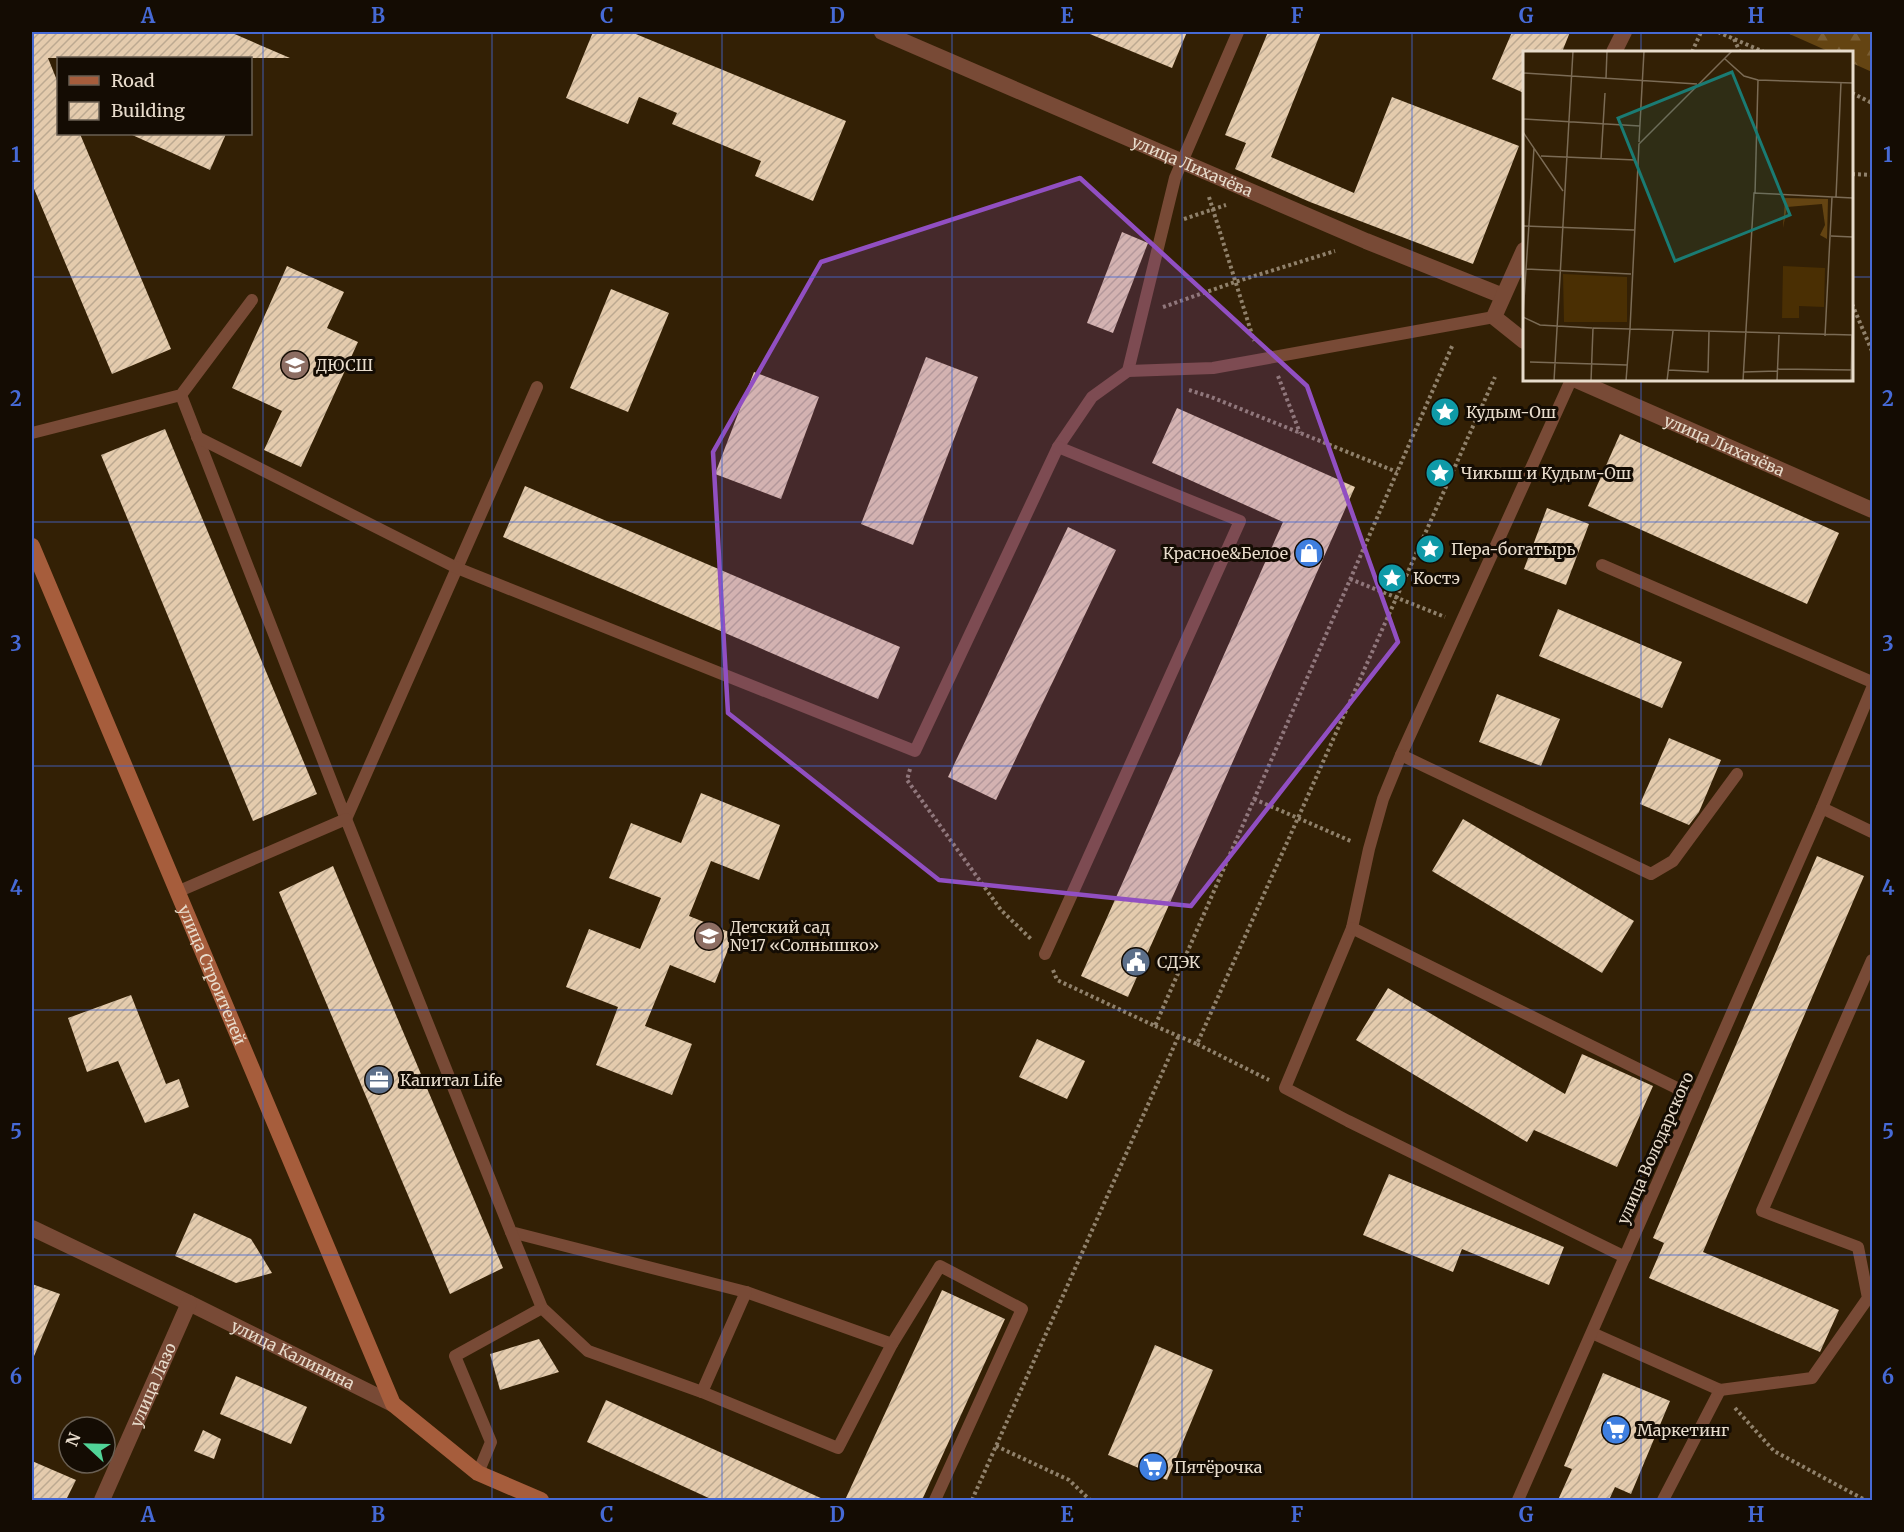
<svg xmlns="http://www.w3.org/2000/svg" width="1904" height="1532" viewBox="0 0 1904 1532" font-family="Merriweather,serif">
	<style>
		.forest { fill: url(#forest-firs) }
		.building { fill: url(#building-hatch) }
		.lines { fill: none; stroke-linecap: round; stroke-linejoin: round }
		.path { stroke: #90816b; stroke-width: 4; stroke-dasharray: 3 3; stroke-linecap: butt }
		.service { stroke: #784a36; stroke-width: 12 }
		.minor { stroke: #784a36; stroke-width: 16 }
		.tertiary { stroke: #784a36; stroke-width: 16 }
		.secondary { stroke: #a65d3c; stroke-width: 16 }
		.marked { fill: #914fc2; fill-opacity: 0.2; stroke: #914fc2; stroke-width: 4.5; stroke-linejoin: round }
		.grid { fill: none; stroke: #466ad6; stroke-width: 1.5; stroke-opacity: 0.55 }
		.labels { text-anchor: middle; stroke-width: 6; stroke-linejoin: round; paint-order: stroke }
		.street-label { font-size: 16px; fill: #e8dccc; stroke: #140c03 }
		.poi-label { font-size: 16px; fill: #e8dccc; stroke: #140c03; text-anchor: start }
		.inset-road { fill: none; stroke: #7b6b55; stroke-width: 1.5 }
		.view { fill: #1a7b73; fill-opacity: 0.15; stroke: #1a7b73; stroke-width: 3 }
		.inset-edge { fill: none; stroke: #e8dccc; stroke-width: 3 }
		.neatline { fill: none; stroke: #466ad6; stroke-width: 2 }
		.grid-label { font-size: 20px; text-anchor: middle; font-weight: bold; fill: #466ad6 }
	</style>
	<defs>
		<pattern id="forest-firs" width="22" height="20" patternUnits="userSpaceOnUse" patternTransform="scale(1.5)"><rect width="22" height="20" fill="#644412"/><path d="M5 1l3.5 6h-7zM16 11l3.5 6h-7z" fill="#7a5e33"/></pattern>
		<pattern id="building-hatch" width="6" height="6" patternUnits="userSpaceOnUse" patternTransform="scale(1.5)"><rect width="6" height="6" fill="#e4cbad"/><path d="M-1 1l2-2M0 6l6-6M5 7l2-2" fill="none" stroke="#bca991"/></pattern>
	</defs>
	<rect width="100%" height="100%" fill="#332005"/>
	<!-- forest -->
	<path class="forest" d="M1785 32H1872V72L1852 63V52H1830Z"/>
	<!-- building -->
	<g class="building">
		<path d="M32 32H230L290 58H48L58 83V134H80L171 349 112 374 32 184Z"/>
		<path d="M593 32H631L846 121 813 201 755 176 761 161 672 124 677 113 639 97 628 124 566 98Z"/>
		<path d="M1085 32H1187L1172 68Z"/>
		<path d="M1268 32H1321L1271 157 1354 193 1392 97 1519 146 1473 264 1310 202 1235 169 1246 143 1225 135Z"/>
		<path d="M1512 32H1570L1562 52H1524V93L1492 79Z"/>
		<path d="M130 134H226L210 170Z"/>
		<path d="M1122 232 1148 243 1113 333 1087 323Z"/>
		<path d="M287 266 344 292 327 328 358 342 301 467 264 450 282 411 232 388Z"/>
		<path d="M611 289 669 313 628 412 570 388Z"/>
		<path d="M926 357 978 377 913 545 861 524Z"/>
		<path d="M754 372 819 397 781 499 715 474Z"/>
		<path d="M1177 408 1355 487 1128 997 1081 976 1283 522 1152 463Z"/>
		<path d="M165 429 317 794 253 821 101 455Z"/>
		<path d="M1620 434 1839 533 1807 604 1588 506Z"/>
		<path d="M525 486 900 647 878 699 503 537Z"/>
		<path d="M1547 508 1589 524 1566 585 1524 569Z"/>
		<path d="M1068 527 1116 550 996 800 948 777Z"/>
		<path d="M1558 609 1682 662 1662 708 1539 656Z"/>
		<path d="M1497 694 1560 719 1541 766 1479 742Z"/>
		<path d="M1669 738 1721 760 1699 812 1689 825 1640 804Z"/>
		<path d="M701 793 780 825 759 880 711 861 689 916 734 934 715 983 670 965 645 1026 692 1044 672 1095 596 1065 618 1007 566 987 589 929 640 949 661 898 609 878 631 823 681 843Z"/>
		<path d="M1463 819 1634 921 1602 973 1432 871Z"/>
		<path d="M1817 856 1864 876 1703 1252 1839 1310 1820 1352 1649 1278 1664 1243 1653 1238Z"/>
		<path d="M333 866 503 1268 450 1294 279 892Z"/>
		<path d="M1388 988 1565 1094 1582 1054 1653 1086 1617 1167 1534 1130 1527 1142 1356 1040Z"/>
		<path d="M131 995 166 1084 179 1079 189 1107 145 1123 118 1061 87 1072 68 1018Z"/>
		<path d="M1037 1039 1085 1061 1067 1099 1019 1077Z"/>
		<path d="M1389 1174 1564 1247 1549 1285 1462 1249 1453 1272 1363 1235Z"/>
		<path d="M194 1213 251 1239 272 1273 236 1283 175 1256Z"/>
		<path d="M32 1284 60 1294 32 1361Z"/>
		<path d="M942 1290 1005 1319 922 1500H845Z"/>
		<path d="M539 1339 559 1372 500 1390 490 1354Z"/>
		<path d="M1155 1345 1213 1370 1167 1480 1108 1455Z"/>
		<path d="M1603 1373 1670 1401 1631 1494 1615 1487 1609 1500H1558L1572 1469 1564 1466Z"/>
		<path d="M236 1376 307 1407 291 1444 220 1414Z"/>
		<path d="M606 1400 825 1500H713L587 1442Z"/>
		<path d="M203 1430 221 1439 214 1459 194 1451Z"/>
		<path d="M32 1461 76 1480 66 1500H32Z"/>
	</g>
	<g class="lines">
		<!-- path -->
		<g class="path">
			<path d="M1718 32 1764 52"/>
			<path d="M1734 39 1740 52"/>
			<path d="M1692 52 1701 32"/>
			<path d="M1852 93 1872 103"/>
			<path d="M1852 174 1872 175"/>
			<path d="M1209 197 1254 341"/>
			<path d="M1184 219 1226 205"/>
			<path d="M1852 304 1872 351"/>
			<path d="M1163 307 1235 282 1335 251"/>
			<path d="M1278 376 1300 433"/>
			<path d="M1189 390 1211 397 1397 472"/>
			<path d="M1350 579 1445 617"/>
			<path d="M910 769 907 780 1001 910 1032 940"/>
			<path d="M1254 799 1353 842"/>
			<path d="M1053 970 1057 980 1155 1026 1453 344"/>
			<path d="M1155 1026 1197 1044 1495 377"/>
			<path d="M1197 1044 1269 1080"/>
			<path d="M1735 1408 1774 1451 1865 1500"/>
			<path d="M996 1446 1069 1480 1090 1500"/>
			<path d="M972 1500 1179 1035"/>
		</g>
		<!-- service -->
		<g class="service">
			<path d="M1128 371 1175 178 1238 32"/>
			<path d="M1571 380 1401 755 1383 799 1369 849 1352 928 1285 1088 1348 1121 1625 1257"/>
			<path d="M181 395 346 819 537 387"/>
			<path d="M32 433 181 395 252 300"/>
			<path d="M197 437 457 568 915 751 1058 447 1092 397 1128 371 1213 368 1494 317"/>
			<path d="M1602 565 1872 682"/>
			<path d="M1401 755 1651 874 1673 861 1737 774"/>
			<path d="M1822 808 1872 832"/>
			<path d="M177 892 346 819 511 1232 746 1292 892 1344 940 1266 1022 1309 935 1500"/>
			<path d="M1352 928 1695 1097"/>
			<path d="M1045 954 1240 521 1058 447"/>
			<path d="M542 1308 588 1351 702 1392 838 1448 892 1344"/>
			<path d="M1592 1333 1720 1390 1812 1378 1868 1298 1858 1247 1762 1211 1872 960"/>
			<path d="M702 1392 746 1292"/>
			<path d="M478 1473 491 1442 455 1356 542 1308 511 1232"/>
			<path d="M1518 1500 1822 808 1872 688"/>
			<path d="M1663 1500 1720 1390"/>
		</g>
		<!-- minor -->
		<g class="minor">
			<path id="s1" d="M882 32 1366 241 1503 296"/>
			<path id="s2" d="M32 1228 189 1303 393 1404"/>
			<path id="s3" d="M102 1500 189 1303"/>
		</g>
		<!-- tertiary -->
		<g class="tertiary">
			<path d="M1614 52 1624 32"/>
			<path d="M1524 250 1494 317 1524 341"/>
			<path id="s4" d="M1576 380 1872 510"/>
		</g>
		<!-- secondary -->
		<path class="secondary" id="s5" d="M32 546 393 1404 478 1473 541 1500"/>
	</g>
	<!-- marked area -->
	<path class="marked" d="M1080 178 1307 386 1398 642 1191 906 939 880 728 713 713 452 821 262Z"/>
	<!-- grid -->
	<path class="grid" d="M263 32V1500M492 32V1500M722 32V1500M952 32V1500M1182 32V1500M1412 32V1500M1641 32V52M32 277H1524M1852 277H1872M1641 380V1500M32 522H1872M32 766H1872M32 1010H1872M32 1255H1872"/>
	<!-- icons -->
	<defs>
		<g id="school-disc" transform="scale(1.5)"><circle r="9.5" fill="#8d6e63" stroke="#140c03"/><path d="M0-5L7-2L0 1L-7-2ZM-4 1L0 2.5L4 1V4Q0 6-4 4Z" fill="#fff"/></g>
		<g id="sight-disc" transform="scale(1.5)"><circle r="9.5" fill="#0f9aa8" stroke="#140c03"/><path d="M0-6L1.8-2.2L6-1.7L2.9 1.2L3.7 5.4L0 3.3L-3.7 5.4L-2.9 1.2L-6-1.7L-1.8-2.2Z" fill="#fff"/></g>
		<g id="shop-disc" transform="scale(1.5)"><circle r="9.5" fill="#3f7fe0" stroke="#140c03"/><path d="M-5-2.5h2.3a2.7 3.5 0 0 1 5.4 0H5L5.5 6h-11ZM-1.5-2.5h3a1.5 2.3 0 0 0-3 0Z" fill="#fff"/></g>
		<g id="civic-disc" transform="scale(1.5)"><circle r="9.5" fill="#5c6f8a" stroke="#140c03"/><path d="M-.6-6.5H3V-4.5H.6V-3L4-1V1h2V6H-6V1h2V-1L-.6-3ZM-1.2 2.5V6h2.4V2.5Z" fill="#fff"/></g>
		<g id="office-disc" transform="scale(1.5)"><circle r="9.5" fill="#5c6f8a" stroke="#140c03"/><path d="M-6-3h4V-5.5h4V-3h4V5H-6ZM-1-4.5V-3h2v-1.5ZM-6 0V1H6V0Z" fill="#fff"/></g>
		<g id="supermarket-disc" transform="scale(1.5)"><circle r="9.5" fill="#3f7fe0" stroke="#140c03"/><path d="M-6-5.5h2.5l.6 2H6L4.5 2H-2.5L-4.4-4H-6ZM-1.5 3.2a1.3 1.3 0 1 0 .1 0ZM3 3.2a1.3 1.3 0 1 0 .1 0Z" fill="#fff"/></g>
	</defs>
	<g fill-rule="evenodd">
		<use href="#school-disc" x="295" y="365"/>
		<use href="#sight-disc" x="1445" y="412"/>
		<use href="#sight-disc" x="1440" y="473"/>
		<use href="#sight-disc" x="1430" y="549"/>
		<use href="#shop-disc" x="1309" y="553"/>
		<use href="#sight-disc" x="1392" y="578"/>
		<use href="#school-disc" x="709" y="936"/>
		<use href="#civic-disc" x="1136" y="962"/>
		<use href="#office-disc" x="379" y="1080"/>
		<use href="#supermarket-disc" x="1616" y="1430"/>
		<use href="#supermarket-disc" x="1153" y="1467"/>
	</g>
	<g class="labels">
		<!-- street labels -->
		<g class="street-label">
			<text dy="6" stroke="none"><textPath href="#s1" startOffset="338">улица Лихачёва</textPath></text>
			<text dy="6" stroke="none"><textPath href="#s4" startOffset="162">улица Лихачёва</textPath></text>
			<text dy="6" stroke="none"><textPath href="#s5" startOffset="465">улица Строителей</textPath></text>
			<text transform="translate(1655 1148) rotate(-66)" y="6">улица Володарского</text>
			<text dy="6" stroke="none"><textPath href="#s2" startOffset="290">улица Калинина</textPath></text>
			<text dy="6" stroke="none"><textPath href="#s3" startOffset="126">улица Лазо</textPath></text>
		</g>
		<!-- poi labels -->
		<g class="poi-label">
			<text x="316" y="371">ДЮСШ</text>
			<text x="1466" y="418">Кудым-Ош</text>
			<text x="1461" y="479">Чикыш и Кудым-Ош</text>
			<text x="1451" y="555">Пера-богатырь</text>
			<text x="1288" y="559" text-anchor="end">Красное&amp;Белое</text>
			<text x="1413" y="584">Костэ</text>
			<text x="730" y="933">Детский сад<tspan x="730" dy="18">№17 «Солнышко»</tspan></text>
			<text x="1157" y="968">СДЭК</text>
			<text x="400" y="1086">Капитал Life</text>
			<text x="1637" y="1436">Маркетинг</text>
			<text x="1174" y="1473">Пятёрочка</text>
		</g>
	</g>
	<!-- overview -->
	<g transform="translate(1523 51)">
		<rect width="330" height="330" fill="#332005"/>
		<path d="M262 147 305 148 304 188 297 184 302 174 299 153 264 156 260 177Z" fill="#644412"/>
		<path d="M260 215 302 217 301 256 276 255V267H259ZM40 223 104 226V271H41Z" fill="#4a2f03"/>
		<path class="inset-road" d="M202 8 221 25 235 29 330 32M0 22 174 33M83 27 84 0M0 68 117 75M0 81 40 140M116 91 121 0M18 105 113 109M78 108 82 42M232 143 235 29M313 146 318 31M0 175 111 179M308 185 330 186M3 218 108 223M0 264 11 97M0 266 17 274 69 277M302 285 309 146M7 311 104 314M254 318 330 319M145 319 185 321 186 281M221 321 254 320M31 330 50 0M68 330 70 277 107 278 116 93 209 0M103 330 107 278 330 284M144 330 150 280M220 330 231 142 330 147M254 330 256 284M328 330 329 284"/>
		<path class="view" d="M209 21 267 164 152 210 95 67Z"/>
		<rect width="330" height="330" class="inset-edge"/>
	</g>
	<!-- border -->
	<rect width="1904" height="1532" fill="none" stroke="#140c03" stroke-width="66"/>
	<!-- legend -->
	<rect x="57" y="57" width="195" height="78" fill="#140c03" stroke="#695f53" stroke-width="1.5"/>
	<rect x="69" y="76" width="30" height="9" fill="#a65d3c" stroke="#695f53" stroke-width="1.5"/>
	<text x="111" y="87" font-size="18" fill="#e8dccc">Road</text>
	<rect x="69" y="102" width="30" height="18" fill="url(#building-hatch)" stroke="#695f53" stroke-width="1.5"/>
	<text x="111" y="117" font-size="18" fill="#e8dccc">Building</text>
	<!-- north arrow -->
	<g transform="translate(87 1445) rotate(292)"><circle r="28" fill="#140c03" stroke="#695f53" stroke-width="1.5"/>
	<path d="M0-4.5L10 22L0 15L-10 22Z" fill="#51d397"/>
	<text y="-9" font-size="16" font-weight="bold" text-anchor="middle" fill="#e8dccc">N</text>
	</g>
	<rect x="33" y="33" width="1838" height="1466" class="neatline"/>
	<g class="grid-label">
		<text x="148" y="23">A</text>
		<text x="378" y="23">B</text>
		<text x="607" y="23">C</text>
		<text x="837" y="23">D</text>
		<text x="1067" y="23">E</text>
		<text x="1297" y="23">F</text>
		<text x="1526" y="23">G</text>
		<text x="1756" y="23">H</text>
		<text x="16" y="162">1</text>
		<text x="1888" y="162">1</text>
		<text x="16" y="406">2</text>
		<text x="1888" y="406">2</text>
		<text x="16" y="651">3</text>
		<text x="1888" y="651">3</text>
		<text x="16" y="895">4</text>
		<text x="1888" y="895">4</text>
		<text x="16" y="1139">5</text>
		<text x="1888" y="1139">5</text>
		<text x="16" y="1384">6</text>
		<text x="1888" y="1384">6</text>
		<text x="148" y="1522">A</text>
		<text x="378" y="1522">B</text>
		<text x="607" y="1522">C</text>
		<text x="837" y="1522">D</text>
		<text x="1067" y="1522">E</text>
		<text x="1297" y="1522">F</text>
		<text x="1526" y="1522">G</text>
		<text x="1756" y="1522">H</text>
	</g>
</svg>
